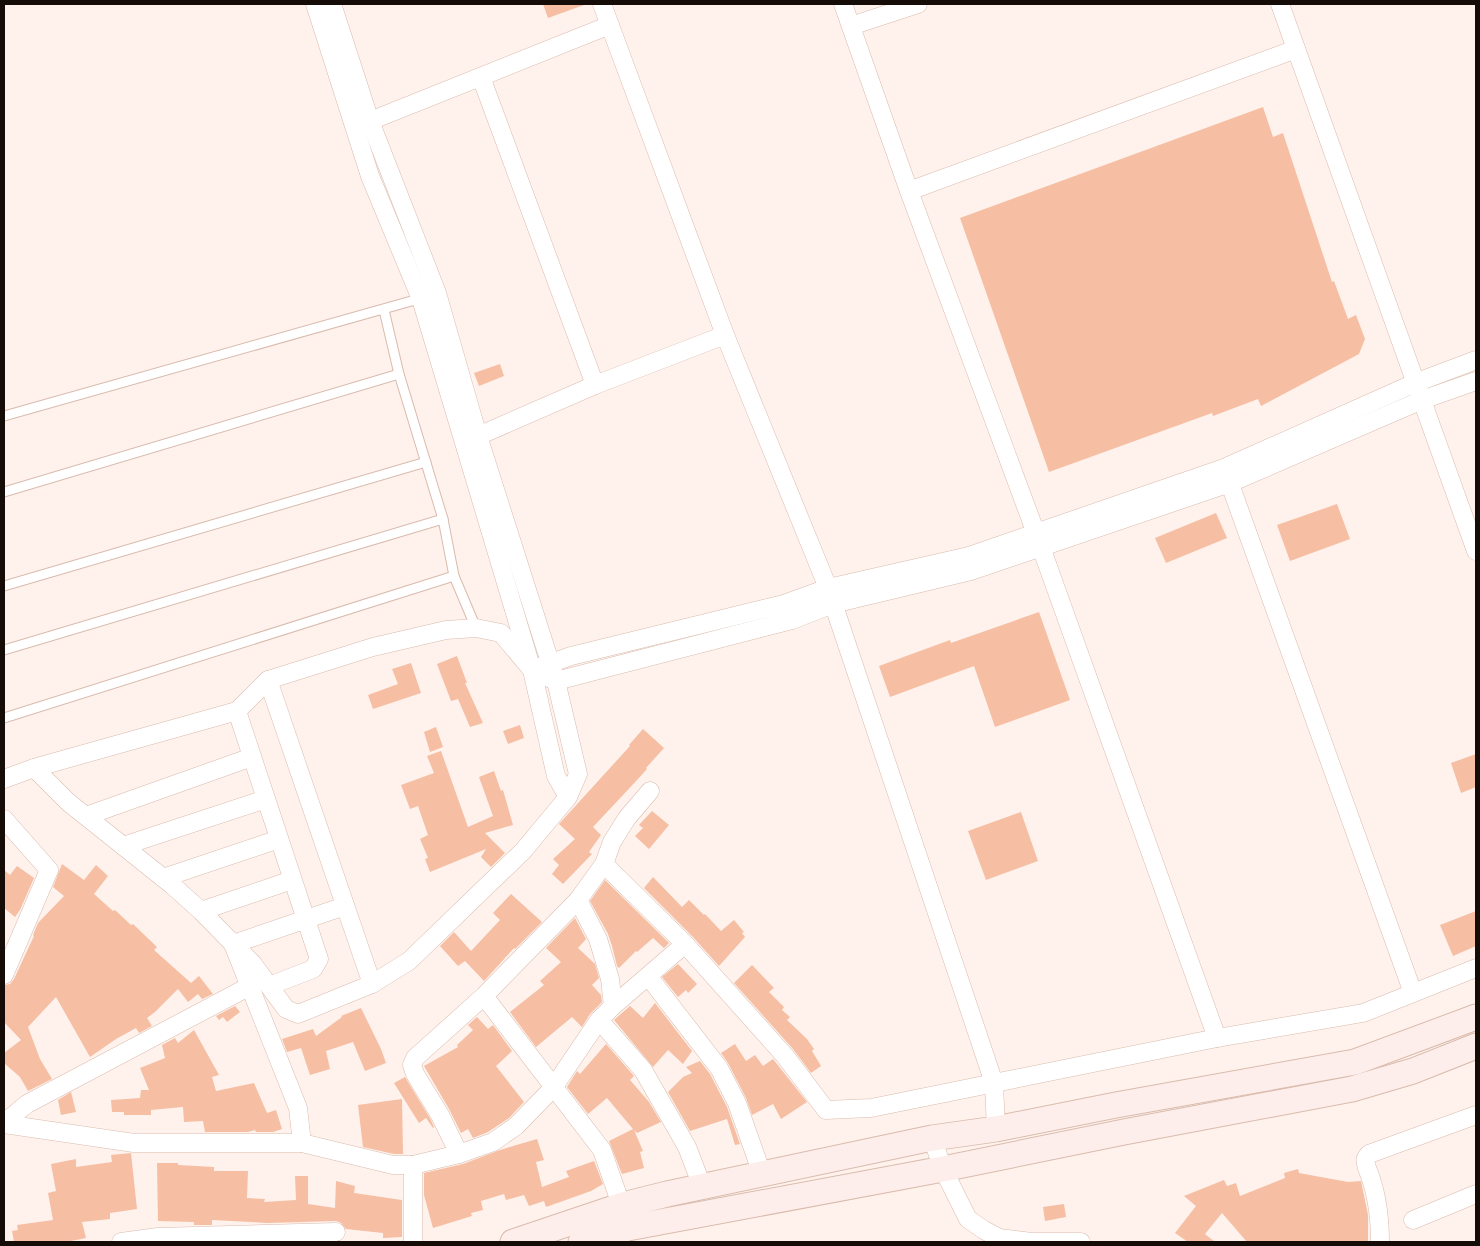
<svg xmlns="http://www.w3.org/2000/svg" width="1480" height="1246" viewBox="0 0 1480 1246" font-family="'Titillium Web',sans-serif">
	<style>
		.building { fill: #f6bea3 }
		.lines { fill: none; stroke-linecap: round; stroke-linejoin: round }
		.lane-casing { stroke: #d9bbad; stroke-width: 11 }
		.street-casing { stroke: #d9bbad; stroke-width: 19 }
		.secondary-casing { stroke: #d9bbad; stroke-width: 27 }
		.lane { stroke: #fff; stroke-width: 9 }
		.street { stroke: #fff; stroke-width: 18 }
		.secondary { stroke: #fdeeeb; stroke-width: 25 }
	</style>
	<rect width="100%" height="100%" fill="#fff2ec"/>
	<!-- building -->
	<g class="building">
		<path d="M543 4H584V5L548 18Z"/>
		<path d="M1263 107 1273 137 1283 133 1332 282 1334 281 1348 319 1356 315 1365 339 1359 354 1261 406 1258 399 1213 416 1212 413 1049 472 960 218Z"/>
		<path d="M500 364 504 376 479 386 474 373Z"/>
		<path d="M1337 504 1350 539 1290 561 1277 525Z"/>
		<path d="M1216 513 1227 538 1166 563 1155 538Z"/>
		<path d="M1039 612 1070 700 995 727 974 666 890 697 879 666 950 640 951 643Z"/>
		<path d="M457 656 467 683H465L483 723 470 727 458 699 451 701 437 664Z"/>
		<path d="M411 663 421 693 373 709 368 695 398 684 392 669Z"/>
		<path d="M520 725 524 738 508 744 503 731Z"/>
		<path d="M436 727 443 747 430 752 424 732Z"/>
		<path d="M643 729 664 748 646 768 647 769 638 779 593 827 601 835 589 852 592 854 563 884 552 874 559 865 553 859 575 839 559 824 630 746 629 745Z"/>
		<path d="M441 751 468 827 493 816 479 777 494 771 501 791 503 790 513 825 485 833 505 853 491 867 481 857 486 849 430 872 425 859 428 858 420 839 428 835 418 806 410 809 401 785 434 773 427 756Z"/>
		<path d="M1476 754V787L1461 793 1451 763Z"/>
		<path d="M652 811 669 825 649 849 635 836 643 828 639 825Z"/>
		<path d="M1021 812 1038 861 986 880 968 831Z"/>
		<path d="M62 864 84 880 96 865 108 876 94 894 113 911 115 910 131 925 133 924 157 947 154 950 191 983 199 976 213 994 202 999 198 994 188 1002 178 989 155 1012 147 1018 152 1026 139 1033 136 1028 116 1039 90 1057 56 997 28 1027 40 1059 52 1079 28 1091 20 1077 4 1063V1053L21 1040 4 1022V985L10 984 14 979 34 936 33 935 38 923 64 896 53 887Z"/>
		<path d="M17 866 34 878 20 910 15 917 4 908V870L10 875Z"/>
		<path d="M653 877 682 907 689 900 704 915 705 914 721 931 734 920 744 932 742 933 745 937 719 966 693 937 644 888Z"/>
		<path d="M605 880 669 943 664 948 653 938 637 952 636 951 619 968 617 966 612 946 608 934 590 901Z"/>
		<path d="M511 894 542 922 515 949 514 948 484 981 465 961 458 966 440 946 454 932 471 951 500 920 493 913Z"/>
		<path d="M1476 911V946L1453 956 1440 925Z"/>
		<path d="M575 918 586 939 578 948 595 964 599 978 592 985 601 995 602 1002 590 1014 582 1027 572 1017 536 1047 510 1012 544 985 540 981 561 962 546 948Z"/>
		<path d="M678 964 697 984 688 993 686 990 678 997 662 977Z"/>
		<path d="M752 965 774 988 769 992 784 1007 782 1010 790 1017 787 1020 807 1039 814 1049 812 1051 821 1066 811 1073 793 1049 734 983Z"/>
		<path d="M655 1003 692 1051 683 1064 668 1050 653 1067 614 1020 630 1006 643 1018Z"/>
		<path d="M235 1006 240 1012 227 1022 223 1017 219 1020 216 1016Z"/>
		<path d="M361 1008 381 1049 386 1063 365 1071 353 1042 326 1051 330 1069 310 1075 301 1048 287 1052 282 1039 313 1029 316 1036 342 1017 341 1016Z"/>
		<path d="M477 1017 488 1029 493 1025 512 1051 496 1066 524 1102 509 1118 488 1132 473 1138 468 1129 461 1133 449 1109 424 1066 458 1047 457 1045 473 1030 468 1025Z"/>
		<path d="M194 1030 219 1075 212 1077 216 1091 254 1083 267 1113 276 1110 282 1129 273 1132H256L255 1130 248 1132H205L203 1121 184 1122 183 1107 151 1110V1115H124V1112H112L111 1100 140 1098 141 1090H149L140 1068 165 1058 162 1045 175 1038 178 1043Z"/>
		<path d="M606 1044 634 1076 630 1080 649 1102 661 1122 637 1133 634 1130 643 1151 640 1152 644 1168 622 1174 609 1141 633 1129 607 1098 588 1114 567 1087 577 1071 580 1074Z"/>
		<path d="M735 1044 746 1061 755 1055 763 1066 773 1059 807 1102 781 1119 773 1104 752 1115 746 1098 728 1063 721 1053Z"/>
		<path d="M700 1061 710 1074 727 1107 740 1144 735 1145 727 1119 690 1131 668 1092 683 1077 692 1073 686 1067Z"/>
		<path d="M405 1077 431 1120 434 1127 433 1128 426 1118 419 1123 394 1083Z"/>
		<path d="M71 1092 76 1112 61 1115 58 1100Z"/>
		<path d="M402 1099 403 1154H394L363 1147 358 1105Z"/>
		<path d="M537 1139 544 1160 536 1162 542 1187 569 1177 566 1171 594 1161 603 1184 591 1191 546 1207 544 1201 529 1206 524 1195 506 1200 504 1194 481 1201 483 1210 471 1213 472 1216 433 1228 424 1195V1173L463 1164 500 1150Z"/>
		<path d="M131 1153 137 1209 110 1213V1219L82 1222 86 1238 66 1242H14L12 1231 18 1230 17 1225 53 1220 48 1193 56 1191 51 1164 76 1159V1167L112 1162 111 1155Z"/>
		<path d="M157 1163H178V1165L214 1167V1171H248L247 1198 265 1199 264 1202 296 1200 295 1176H308V1204L335 1208 336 1181 355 1186 354 1193 402 1200V1237L383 1238V1233L346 1229 341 1223 336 1221 268 1223 212 1220V1225H194V1222L158 1221Z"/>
		<path d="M1298 1169 1299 1173 1348 1182 1361 1181 1368 1215V1242H1247L1222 1213 1205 1234 1215 1242H1188L1175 1233 1196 1206 1184 1196 1224 1180 1227 1186 1236 1183 1240 1196 1285 1178 1284 1173Z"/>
		<path d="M1064 1204 1066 1217 1045 1221 1043 1207Z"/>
	</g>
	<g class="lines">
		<!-- lane casing -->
		<g class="lane-casing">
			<g id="lane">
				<path d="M384 310 399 374 443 519 454 576 476 628"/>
				<path d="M4 416 422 298"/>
				<path d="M4 492 399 374"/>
				<path d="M4 586 426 462"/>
				<path d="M4 650 443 519"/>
				<path d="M4 718 454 576"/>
			</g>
		</g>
		<!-- street casing -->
		<g class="street-casing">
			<g id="street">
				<path d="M315 4 370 176 421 299 532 670 556 776 568 797"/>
				<path d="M602 4 725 335 828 588 994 1083 996 1129"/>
				<path d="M843 4 909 191 1041 547 1217 1038"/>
				<path d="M1280 4 1476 551"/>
				<path d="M851 26 918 4"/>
				<path d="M481 77 595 385"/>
				<path d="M370 121 610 25"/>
				<path d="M909 191 1296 49"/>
				<path d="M478 436 595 385 725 335"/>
				<path d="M1226 473 1413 993"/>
				<path d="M540 667 571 656 784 604 828 588 969 556 1224 468 1415 383 1476 360"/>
				<path d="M268 680 372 984"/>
				<path d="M237 711 319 959 313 969 269 986"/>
				<path d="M34 768 68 802 172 885 201 911 253 964 286 1009 298 1014 372 984 409 961 523 851 568 797 578 774 556 681 478 436 437 293 370 121 332 4"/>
				<path d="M4 779 34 768 237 711 268 680 373 647 446 630 476 628 501 633 532 670 556 681 792 620 833 604 971 571 1230 483 1422 400 1476 381"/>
				<path d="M86 816 252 757"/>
				<path d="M4 819 49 870 4 975"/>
				<path d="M123 846 266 799"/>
				<path d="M604 864 685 944 785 1056 826 1110 871 1108 1217 1038 1363 1013 1476 968"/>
				<path d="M163 878 279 839"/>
				<path d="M578 900 598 939 610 979 613 1006"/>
				<path d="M201 911 292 880"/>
				<path d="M648 976 719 1068 737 1103 762 1174"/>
				<path d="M484 996 602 1150 625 1216"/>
				<path d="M599 1020 643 1070 687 1147 702 1186"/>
				<path d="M4 1123 27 1104 250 986"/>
				<path d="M4 1124 134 1143H302L393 1165H413V1242"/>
				<path d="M932 1138 943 1169 968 1219 984 1230 999 1238 1032 1242H1081"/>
				<path d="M302 1143 298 1108 233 944 345 906"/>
				<path d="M459 1154 440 1115 415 1074 412 1065 415 1058 484 996 578 900 604 864 612 842 627 818 650 791"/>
				<path d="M413 1165 459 1154 493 1142 516 1126 553 1088 599 1020 613 1006 685 944"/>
				<path d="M1413 1220 1476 1194"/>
				<path d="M121 1242 158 1237 336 1232"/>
				<path d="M1380 1242C1380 1217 1377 1192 1367 1168 1365 1161 1364 1159 1369 1154L1476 1115"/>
			</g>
		</g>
		<!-- secondary casing -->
		<g class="secondary-casing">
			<g id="secondary">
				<path d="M513 1242 623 1205 667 1194 932 1138 996 1129 1116 1105 1355 1062 1476 1017"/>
				<path d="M581 1242 628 1228 943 1169 1124 1132 1352 1089 1413 1071 1476 1046"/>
			</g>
		</g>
		<!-- lane -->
		<use href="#lane" class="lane"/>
		<!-- street -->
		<use href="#street" class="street"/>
		<!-- secondary -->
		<use href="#secondary" class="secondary"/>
	</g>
	<!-- border -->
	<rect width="1480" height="1246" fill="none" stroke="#150b07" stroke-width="10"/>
</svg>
